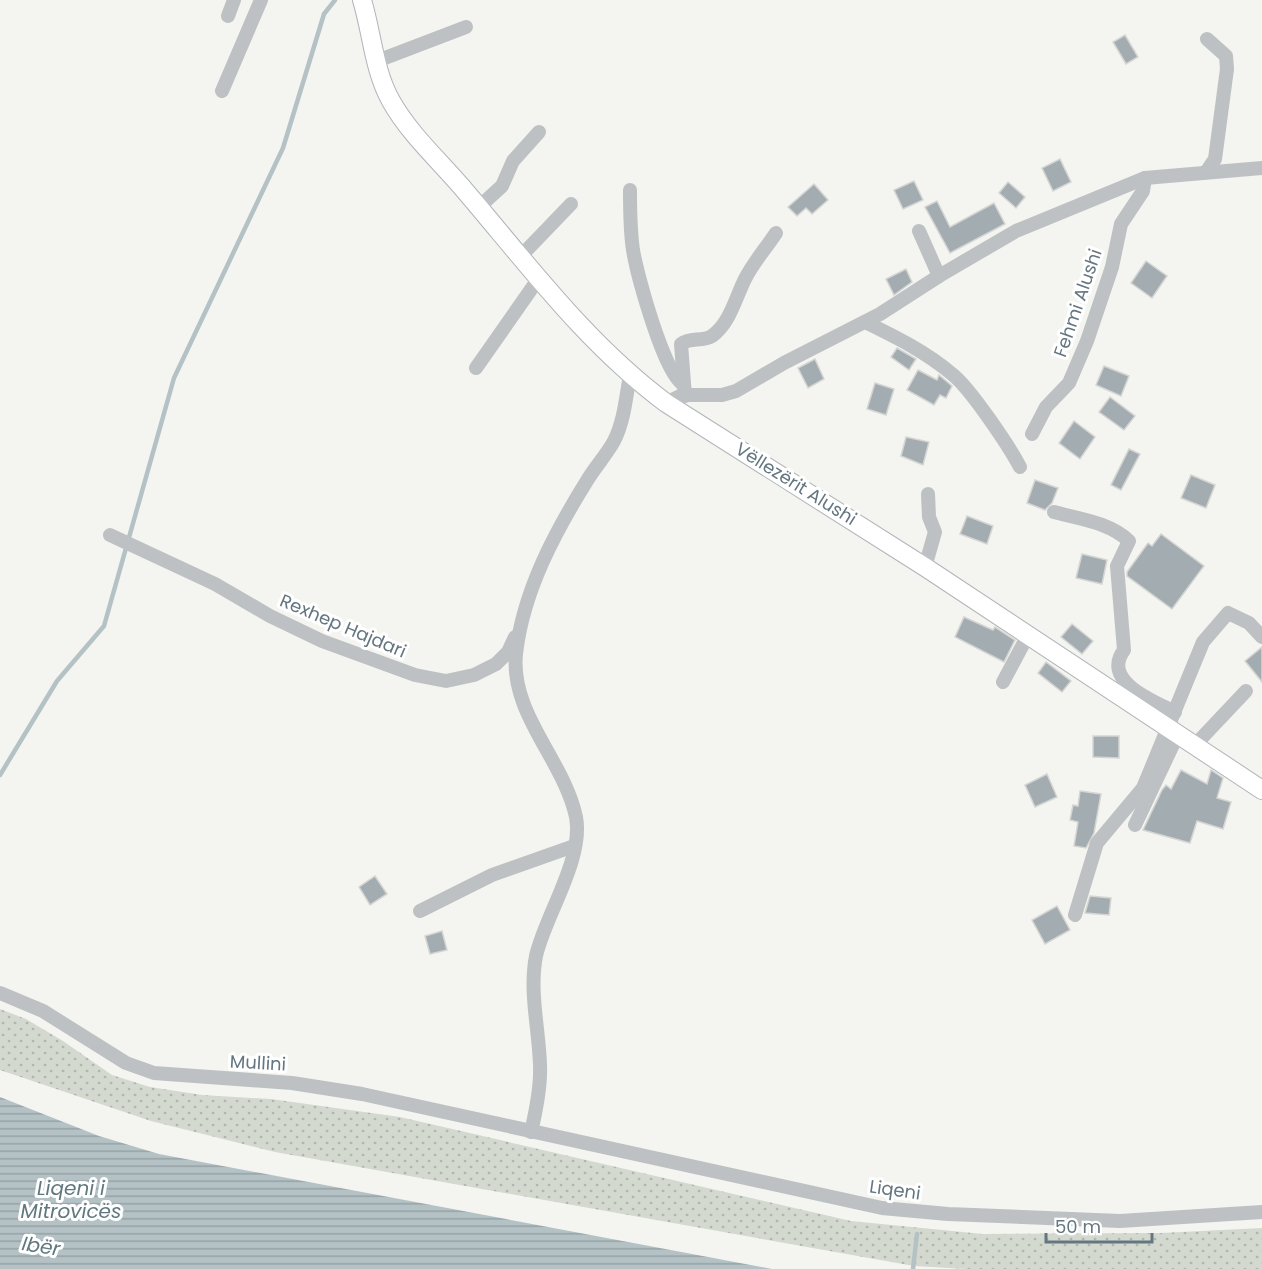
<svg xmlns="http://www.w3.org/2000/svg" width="1262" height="1269" viewBox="0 0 1262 1269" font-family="Poppins,sans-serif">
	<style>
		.park { fill: url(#park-dots) }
		.water { fill: url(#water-rules) }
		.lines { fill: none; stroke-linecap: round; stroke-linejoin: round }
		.stream { stroke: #b4c2c5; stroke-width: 4.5 }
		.building { fill: #a3adb1; stroke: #d5d5d3; stroke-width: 1.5 }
		.secondary-casing { stroke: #afb5b9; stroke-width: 20 }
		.street { stroke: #bdc1c4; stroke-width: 14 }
		.secondary { stroke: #fff; stroke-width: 18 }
		.labels { text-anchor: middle; stroke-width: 6; stroke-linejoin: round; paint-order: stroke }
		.street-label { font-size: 18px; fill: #647680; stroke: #fff }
		.water-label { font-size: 20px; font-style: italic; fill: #60787e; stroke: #fff }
	</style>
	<defs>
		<pattern id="park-dots" width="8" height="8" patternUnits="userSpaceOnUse" patternTransform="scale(1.5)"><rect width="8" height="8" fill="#d4d9d0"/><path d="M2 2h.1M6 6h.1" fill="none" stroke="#b0b5ae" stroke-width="1.8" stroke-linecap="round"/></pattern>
		<pattern id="water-rules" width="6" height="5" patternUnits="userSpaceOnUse" patternTransform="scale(1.5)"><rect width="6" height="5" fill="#b4c2c5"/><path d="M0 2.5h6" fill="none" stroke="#96a2a5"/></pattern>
	</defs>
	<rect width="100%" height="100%" fill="#f4f4f0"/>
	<!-- park -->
	<path class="park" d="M0 1009 26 1019 63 1041 112 1075 150 1087 202 1095 271 1099 400 1117 851 1221 983 1234 1161 1233 1262 1228V1269H966L914 1266 275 1152 151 1121 0 1070Z"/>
	<!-- water -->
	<path class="water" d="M0 1097 99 1136 159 1154 772 1269H0Z"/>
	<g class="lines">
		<!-- stream -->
		<g class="stream">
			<path d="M0 775 57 681 104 626 174 378 283 148 324 14 335 0"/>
			<path d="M913 1269 917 1234"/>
		</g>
	</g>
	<!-- building -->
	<g class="building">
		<path d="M1125 35 1138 57 1126 64 1113 42Z"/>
		<path d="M1060 159 1071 182 1053 191 1042 168Z"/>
		<path d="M914 181 923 200 903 209 894 190Z"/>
		<path d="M1008 182 1025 197 1016 208 999 193Z"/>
		<path d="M814 184 828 200 812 214 806 208 797 216 788 207Z"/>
		<path d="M937 201 950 227 994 203 1005 224 950 253 925 207Z"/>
		<path d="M1146 261 1167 276 1152 298 1131 283Z"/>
		<path d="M906 269 912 282 894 295 886 279Z"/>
		<path d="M897 348 916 359 909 370 891 357Z"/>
		<path d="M815 359 824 379 808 388 798 368Z"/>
		<path d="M1104 366 1129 376 1121 396 1096 385Z"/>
		<path d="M918 370 937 380 939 375 952 386 946 398 940 395 934 405 907 390Z"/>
		<path d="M875 383 894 389 886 415 867 409Z"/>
		<path d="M1110 397 1135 416 1124 430 1099 412Z"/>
		<path d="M1074 421 1095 437 1080 459 1059 443Z"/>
		<path d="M906 437 929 442 923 465 901 456Z"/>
		<path d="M1129 449 1140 454 1121 490 1111 485Z"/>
		<path d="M1191 475 1215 485 1206 508 1181 498Z"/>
		<path d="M1035 480 1058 488 1052 503 1045 510 1027 503Z"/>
		<path d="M967 516 993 526 987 544 960 534Z"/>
		<path d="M1161 534 1204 566 1172 609 1127 576V572L1148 543 1152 546Z"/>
		<path d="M1082 554 1107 560 1102 584 1076 578Z"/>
		<path d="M964 617 993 630 995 627 1015 640 1004 662 955 637Z"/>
		<path d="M1072 624 1093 641 1082 654 1061 637Z"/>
		<path d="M1262 647V682L1245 661Z"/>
		<path d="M1046 662 1071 681 1062 692 1038 673Z"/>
		<path d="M1093 736H1119V758L1093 757Z"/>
		<path d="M1181 770 1207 784 1211 770 1223 778 1217 798 1231 802 1223 829 1197 821 1190 843 1143 830 1162 790 1166 785 1171 789Z"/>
		<path d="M1047 774 1057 797 1035 807 1025 785Z"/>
		<path d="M1080 791 1101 794 1094 833 1086 848 1074 846 1078 822 1070 820 1073 805 1078 806Z"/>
		<path d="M375 876 387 894 370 905 359 887Z"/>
		<path d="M1090 896 1111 898 1109 915 1085 913Z"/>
		<path d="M1057 906 1070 930 1045 944 1032 920Z"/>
		<path d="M442 931 447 950 430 954 425 936Z"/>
	</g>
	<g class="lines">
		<!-- secondary casing -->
		<g class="secondary-casing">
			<path id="secondary" d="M362 0C372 33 374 71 391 101 410 135 441 162 466 192 529 266 587 344 666 403L925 567 1262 790"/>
		</g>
		<!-- street -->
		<g class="street">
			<path d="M228 16 234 0"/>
			<path d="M1207 39 1226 56 1227 69 1215 159 1207 171"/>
			<path d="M377 61 466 27"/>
			<path d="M222 91 261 0"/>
			<path d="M630 190C630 210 630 230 633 250 637 274 664 374 683 384"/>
			<path d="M479 207 502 186 513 161 539 132"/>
			<path d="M919 231 939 276"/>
			<path d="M520 257 571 204"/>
			<path d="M865 322C896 337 926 352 952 374 970 388 1009 446 1020 467"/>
			<path d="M476 368 539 278"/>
			<path d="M685 396 681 344C690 337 702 342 712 336 730 323 735 299 745 279 753 263 766 248 776 233"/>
			<path d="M666 403 682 395H722L736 391 784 363 880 314 939 276 1016 231 1145 178 1262 168"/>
			<path d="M1032 434 1046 407 1069 383 1087 341 1112 267 1121 224 1143 191 1145 178"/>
			<path d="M1054 512C1079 519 1109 522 1129 541L1117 566 1124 650C1101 681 1153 701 1175 712"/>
			<path d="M110 535 215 584 270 616 322 641 415 675 446 681 474 675 496 664 508 652 515 637"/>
			<path d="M925 567 935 532 929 517 928 494"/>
			<path d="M1003 682 1028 635"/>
			<path d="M1195 745 1246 691"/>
			<path d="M1135 825 1178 734"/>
			<path d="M420 911 492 875 574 846"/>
			<path d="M1075 915 1097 843 1143 788 1203 642 1228 613 1249 623 1262 637"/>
			<path d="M0 993 43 1011 126 1063 154 1073 292 1083 362 1094 882 1208 948 1214 1120 1221 1262 1212"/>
			<path d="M531 1132C536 1111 541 1087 540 1065 539 1029 529 992 536 956 545 916 584 859 576 817 564 760 510 714 516 654 523 591 555 532 588 479 596 466 607 454 614 441 624 422 626 397 630 375"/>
		</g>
		<!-- secondary -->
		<use href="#secondary" class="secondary"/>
	</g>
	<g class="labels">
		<!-- street labels -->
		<g class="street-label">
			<text transform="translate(1078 303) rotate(-71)" y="6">Fehmi Alushi</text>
			<text transform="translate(796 484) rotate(32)" y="6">Vëllezërit Alushi</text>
			<text transform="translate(343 626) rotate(23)" y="6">Rexhep Hajdari</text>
			<text transform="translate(258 1063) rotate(3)" y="6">Mullini</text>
			<text transform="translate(895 1190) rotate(8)" y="6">Liqeni</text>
		</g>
		<!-- water labels -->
		<g class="water-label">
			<text x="71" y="1195">Liqeni i<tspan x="71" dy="23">Mitrovicës</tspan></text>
			<text transform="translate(41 1246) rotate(9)" y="7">Ibër</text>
		</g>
	</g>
	<!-- scale -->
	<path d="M1046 1233v9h106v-9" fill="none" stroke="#647680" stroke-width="3"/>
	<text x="1055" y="1233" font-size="18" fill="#647680" stroke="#ffffff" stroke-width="4.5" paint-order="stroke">50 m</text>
</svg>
